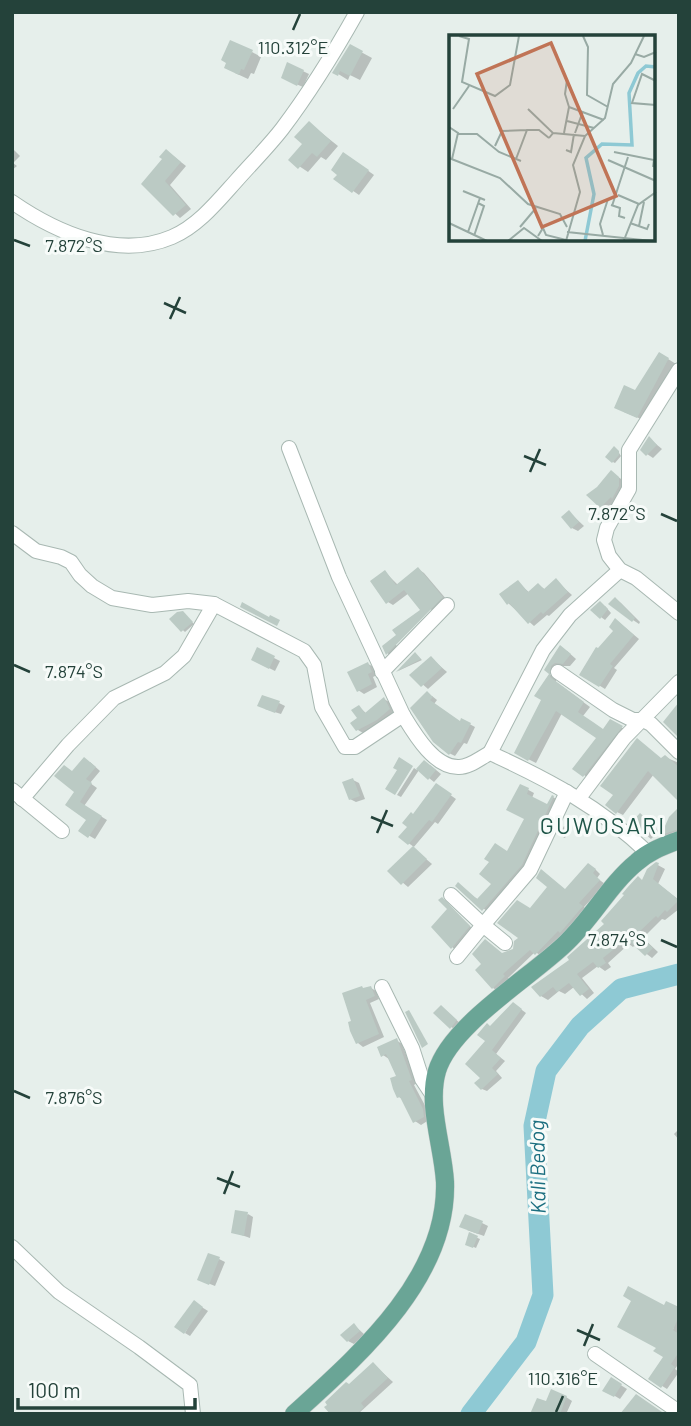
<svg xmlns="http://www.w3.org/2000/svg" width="691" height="1426" viewBox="0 0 691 1426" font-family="Barlow,sans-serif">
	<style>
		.shadow { fill: #0003; fill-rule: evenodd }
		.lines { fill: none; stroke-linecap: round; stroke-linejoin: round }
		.river { stroke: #8ec9d4; stroke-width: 21 }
		.building { fill: #bbcac4 }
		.minor-casing { stroke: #a8b8b2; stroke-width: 16 }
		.major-casing { stroke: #c2cac8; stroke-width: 19 }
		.minor { stroke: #fff; stroke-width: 14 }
		.major { stroke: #6aa596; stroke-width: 18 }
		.ticks { fill: none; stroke: #24423a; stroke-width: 2.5 }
		.labels { text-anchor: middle; stroke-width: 6; stroke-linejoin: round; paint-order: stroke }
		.water-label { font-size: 21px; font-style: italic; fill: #1c6f80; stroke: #f7fbf9 }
		.quarter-label { font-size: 23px; letter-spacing: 2px; fill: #1f5548; stroke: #f7fbf9 }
		.inset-river { fill: none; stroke: #8ec9d4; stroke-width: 3.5 }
		.inset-road { fill: none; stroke: #98aaa4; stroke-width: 2 }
		.view { fill: #c07456; fill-opacity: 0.15; stroke: #c07456; stroke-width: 3.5 }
		.inset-edge { fill: none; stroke: #24423a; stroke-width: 3.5 }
		.ticks-label { font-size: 18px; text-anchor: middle; fill: #24423a; stroke: #f7fbf9; stroke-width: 6; stroke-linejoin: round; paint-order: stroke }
	</style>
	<rect width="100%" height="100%" fill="#e6efeb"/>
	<!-- shadow -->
	<g class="shadow">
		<path d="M350 46 372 58 360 80 350 75 348 80 335 72Z"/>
		<path d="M252 52 261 57 254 74 251 73 248 79 235 73Z"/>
		<path d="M288 64 309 74 303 87 289 81Z"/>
		<path d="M309 123 338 146 326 160 321 157 308 172 290 160 304 144Z"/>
		<path d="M12 148 20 156 13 163 17 166 12 170Z"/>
		<path d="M172 155 186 166 170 185 191 209 180 218 143 184 165 159Z"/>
		<path d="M349 157 374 175 359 195 336 179Z"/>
		<path d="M660 354 676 364 646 421 624 412Z"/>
		<path d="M650 439 662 449 653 458 647 454Z"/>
		<path d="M617 450 621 456 615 463 613 462Z"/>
		<path d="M617 476 625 482 617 500 607 510 601 507Z"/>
		<path d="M569 512 584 526 578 531 572 528Z"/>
		<path d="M418 569 424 573 447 600 392 656 387 653 384 647 398 636 394 631 422 610 409 593 393 605 388 602 373 581 385 572 398 585ZM430 609 432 610 397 646 394 643Z"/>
		<path d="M556 581 572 595 549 616 547 615 534 626 508 603 518 583 530 593 538 585 546 590Z"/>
		<path d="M616 599 621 603 640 622 639 624 633 620Z"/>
		<path d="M605 606 611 613 605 620 601 617Z"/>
		<path d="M185 615 194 624 185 632 171 619Z"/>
		<path d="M616 620 639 639 614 668 617 670 605 689 581 674 615 631Z"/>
		<path d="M258 650 280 661 275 671 253 660Z"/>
		<path d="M567 651 576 659 570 666H562L557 670 556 682 590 707 583 716 604 731 610 721 628 731 590 779 584 775 598 738 562 713 536 763 516 753 543 700 537 695 551 674 546 669Z"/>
		<path d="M415 654 422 660 398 671Z"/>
		<path d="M431 658 447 672 428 689 412 675Z"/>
		<path d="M368 664 374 667 377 675 373 677 377 687 364 694 358 690Z"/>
		<path d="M432 696 437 700 434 704 461 723 462 720 475 727 467 744 464 743 455 756 447 752 413 708Z"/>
		<path d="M384 699 389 702 394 713 383 722 363 733 358 730 359 707 367 714Z"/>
		<path d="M279 703 285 706 281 714 265 709Z"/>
		<path d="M665 757 679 763V799L654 774 623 815 617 812 615 795Z"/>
		<path d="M90 762 100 771 90 783 97 788 84 806 107 820 95 839 81 831 88 819 67 805 76 792 73 773Z"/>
		<path d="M430 765 441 774 434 782 419 770 401 797 397 795 414 768 417 770Z"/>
		<path d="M353 780 359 783 365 799 356 802 350 799Z"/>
		<path d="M436 785 456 799 438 824 435 822 413 848 432 864 408 887 389 871 414 847 400 837 409 826 404 823 411 815 414 816Z"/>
		<path d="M521 786 534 793 532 798 548 806 553 797 559 801 527 868 489 913 457 886 479 900 493 884 527 819Z"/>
		<path d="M679 809V833L668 837 663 834Z"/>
		<path d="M641 815 659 831 651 839 646 835Z"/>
		<path d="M564 826 570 829 565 838 559 835Z"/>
		<path d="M656 864 665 869 658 884 679 900V909L665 920 662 919 643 938 658 952 652 958 635 945 633 947 629 944 608 963 611 967 605 971 598 966 582 978 594 993 587 999 574 987 565 994 559 991 548 1000 541 996 534 987 571 960 606 924Z"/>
		<path d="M594 868 600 874 597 878 605 884 584 907 587 910 542 956 535 952 508 978 510 980 498 991 493 988 503 954 514 950 530 910 566 890Z"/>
		<path d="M442 899 473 929 456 951 433 927 449 909Z"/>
		<path d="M371 988 376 991 379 999 370 1003 384 1037 363 1047 358 1043 352 1030Z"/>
		<path d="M442 1007 462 1025 457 1030 451 1027Z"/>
		<path d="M518 1007 526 1013 496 1054 505 1061 496 1071 502 1078 487 1091 482 1089V1078L491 1028Z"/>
		<path d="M396 1040 402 1044 417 1083 414 1085 429 1113V1120L421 1125 415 1121 404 1100 399 1097 398 1077 389 1059 383 1055Z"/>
		<path d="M679 1129V1140L674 1134Z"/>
		<path d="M248 1214 253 1217 250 1238 233 1232Z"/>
		<path d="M482 1223 488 1226 484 1236 467 1230Z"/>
		<path d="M470 1235 480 1239 476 1248 467 1244Z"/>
		<path d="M219 1259 225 1262 215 1286 205 1282Z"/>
		<path d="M200 1306 208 1311 190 1336 185 1333Z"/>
		<path d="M679 1309V1363L675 1369 679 1372 667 1389 651 1379 665 1357Z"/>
		<path d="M354 1325 365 1335 354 1344 348 1341Z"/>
		<path d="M373 1364 393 1382 358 1414H327L350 1386Z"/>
		<path d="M611 1379 627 1389 620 1399 605 1390Z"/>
		<path d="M566 1397 572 1401 567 1412 571 1414H532L547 1404Z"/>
	</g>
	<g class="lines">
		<!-- river -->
		<path class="river" d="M471 1414 526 1342 543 1295 534 1126 546 1071 580 1026 621 989 679 974"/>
	</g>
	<!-- building -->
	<g class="building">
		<path d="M230 40 253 50 244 70 241 69 239 75 224 68 226 63 221 60Z"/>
		<path d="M350 44 363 51 350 76 340 71 338 76 332 73Z"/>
		<path d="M287 62 304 70 297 86 281 78Z"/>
		<path d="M309 121 331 141 317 157 312 153 298 169 288 160 302 144 294 137Z"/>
		<path d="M166 149 181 162 165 181 186 205 173 216 141 184 162 159 159 157Z"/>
		<path d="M343 152 369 170 352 193 333 179 337 175 331 170Z"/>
		<path d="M659 352 669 358 637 418 614 408 624 385 635 390Z"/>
		<path d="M649 436 657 445 646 456 640 450Z"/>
		<path d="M614 446 619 451V455L612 463 605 457Z"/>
		<path d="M611 470 619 477V486L612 499 611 497 600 508 586 495 597 487Z"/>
		<path d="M569 510 579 522 571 529 561 517Z"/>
		<path d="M418 567 443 597 386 655 382 646 396 635 392 630 420 610 404 590 386 604 370 581 385 570 396 585Z"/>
		<path d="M556 578 568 592 543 614 541 612 528 624 509 603 507 605 499 594 518 580 528 592 538 583 544 589Z"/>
		<path d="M615 597 635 618 632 622 608 604Z"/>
		<path d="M600 601 608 609 600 619 590 610Z"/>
		<path d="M242 602 269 617 270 615 280 620 277 626 240 607Z"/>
		<path d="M183 611 193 622 181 632 169 619 177 612Z"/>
		<path d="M615 618 634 635 610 664 613 666 599 687 579 675 596 647 598 648 613 631 609 627Z"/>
		<path d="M560 645 571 654 563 664 555 663 551 666 550 677 584 702 578 712 593 722 603 729 610 719 623 726 583 777 572 769 596 738 556 711 528 761 514 753 541 700 534 696 549 674 544 670Z"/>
		<path d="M257 647 275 656 269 669 251 660Z"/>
		<path d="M415 652 421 659 396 672Z"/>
		<path d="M431 656 442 668 421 687 409 675Z"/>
		<path d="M368 662 372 672 368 674 372 684 357 692 347 672Z"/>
		<path d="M427 691 433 697 430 700 460 721 461 718 471 723 461 743 458 742 449 755 433 742 410 708Z"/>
		<path d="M262 695 280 701 275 713 257 706Z"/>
		<path d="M384 697 390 709 377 720 356 731 350 723 357 718 351 710 359 705 365 713Z"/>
		<path d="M679 702V738L663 722Z"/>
		<path d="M637 738 661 758 665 755 679 767V802L648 771 616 814 605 805 613 795 600 786Z"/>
		<path d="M84 757 96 767 86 779 92 783 80 802 102 816 88 838 78 831 86 820 65 805 74 792 54 776 64 765 72 771Z"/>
		<path d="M399 757 413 766 395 795 385 789 397 770 393 768Z"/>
		<path d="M424 760 436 770 428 780 416 769Z"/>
		<path d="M353 778 360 796 349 800 342 782Z"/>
		<path d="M436 783 452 794 432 822 429 820 408 845 398 837 407 827 402 823 411 812 413 814Z"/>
		<path d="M520 784 529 788 527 794 547 804 552 795 554 796 522 865 482 911 455 886 458 882 477 899 491 884 479 874 489 862 484 859 495 843 507 851 524 819 506 810Z"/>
		<path d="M679 807V829L661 835 669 817Z"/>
		<path d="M640 813 655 826 645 837 630 824Z"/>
		<path d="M413 846 427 859 401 885 387 871Z"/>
		<path d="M656 862 659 863 653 879 679 900 667 912 665 910 658 918 656 916 638 933 653 948 645 956 629 941 626 945 623 942 603 958 606 963 598 968 593 962 577 974 589 989 580 996 569 983 557 992 553 987 540 997 531 987 569 960 567 957 604 924 601 921 624 895 622 894 627 888 638 876 642 880 647 869Z"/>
		<path d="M588 863 596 869 593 873 600 880 579 903 583 906 560 933 558 931 535 955 530 950 503 974 505 976 492 989 475 970 481 964 472 954 485 939 502 953 513 949 514 941 518 938 497 923 517 900 530 908 547 887 536 878 541 869 565 889Z"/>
		<path d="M442 897 470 926 451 949 431 927 447 909 438 900Z"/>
		<path d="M362 986 363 988 371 986 375 996 366 1000 379 1034 356 1044 350 1031 348 1022 351 1021 342 993Z"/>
		<path d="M513 1002 522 1009 492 1050 501 1058 492 1068 498 1074 481 1090 474 1083 480 1078 465 1064 485 1041 477 1035 487 1023 490 1026Z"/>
		<path d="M441 1005 457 1020 450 1029 433 1013Z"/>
		<path d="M409 1010 428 1044 422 1048 405 1012Z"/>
		<path d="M397 1038 412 1080 409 1081 423 1109 424 1117 413 1123 400 1097 397 1098 393 1089 390 1078 396 1076 386 1054 381 1057 377 1047Z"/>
		<path d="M235 1210 248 1212 244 1236 231 1233Z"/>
		<path d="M465 1214 483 1221 478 1234 459 1227Z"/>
		<path d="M469 1232 478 1236 473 1248 465 1245Z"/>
		<path d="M208 1253 220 1257 209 1285 197 1280Z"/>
		<path d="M628 1286 664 1305 666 1301 679 1307V1316L673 1330 679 1334V1352L671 1364 675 1367 661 1388 648 1379 663 1357 653 1351 656 1348 617 1327 631 1301 623 1296Z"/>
		<path d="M194 1300 203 1307 184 1334 174 1327Z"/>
		<path d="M354 1323 360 1331 347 1342 340 1335Z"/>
		<path d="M373 1362 388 1378 361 1403 364 1407 357 1414H330L324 1407 327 1405 325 1402 346 1382 349 1384Z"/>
		<path d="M611 1377 622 1384 614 1397 602 1391Z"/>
		<path d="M551 1389 567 1396 560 1414H530L537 1398 546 1401Z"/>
		<path d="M636 1394 665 1414H620Z"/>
	</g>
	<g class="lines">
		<!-- minor casing -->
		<g class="minor-casing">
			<g id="minor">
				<path d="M12 202C57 233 118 260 172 237 198 226 218 201 236 181 251 164 268 147 282 129 310 92 334 53 357 12"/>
				<path d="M679 370 629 450V489L607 528 604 540 609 556 620 570 636 578 679 613"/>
				<path d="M12 533 36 551 61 557 71 562 80 575 92 586 112 598 152 605 188 601 214 604"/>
				<path d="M382 672 447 605"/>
				<path d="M558 672 613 710 633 720H643L651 724 679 752"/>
				<path d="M403 715C414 733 434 768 459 767 470 767 480 758 490 753 549 780 600 807 648 853"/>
				<path d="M490 753 543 650 570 615 620 570"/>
				<path d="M12 790 62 831"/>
				<path d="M579 798 624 738 679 682"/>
				<path d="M22 799 68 745 114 698 165 673 184 656 214 604 304 651 314 665 322 707 345 747H355L403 715 339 577 289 448"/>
				<path d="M451 895 483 925 530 870 567 792"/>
				<path d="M457 957 483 925 505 943"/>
				<path d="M382 987 412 1048 422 1079 434 1097"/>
				<path d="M12 1247 59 1292 139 1347 190 1385 193 1414"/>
				<path d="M595 1354 679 1412"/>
			</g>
		</g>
		<!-- major casing -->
		<g class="major-casing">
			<path id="major" d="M294 1414C359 1355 448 1278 445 1182 443 1146 427 1106 437 1071 451 1024 533 976 567 942 593 917 610 884 637 862 649 851 664 846 679 840"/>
		</g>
		<!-- minor -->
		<use href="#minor" class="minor"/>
		<!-- major -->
		<use href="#major" class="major"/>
	</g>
	<!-- ticks -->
	<path class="ticks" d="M293 30 300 14M14 240 30 246M164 303 186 313M170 319 180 297M524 456 546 465M530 472 540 449M661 514 677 521M14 665 30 672M371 817 393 826M377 833 387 810M661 940 677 947M14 1091 30 1098M217 1178 240 1187M224 1194 233 1171M577 1330 600 1340M584 1346 593 1324M556 1412 563 1396"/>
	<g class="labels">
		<!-- water labels -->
		<g class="water-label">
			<text transform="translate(538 1167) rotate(-91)" y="7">Kali Bedog</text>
		</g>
		<!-- quarter labels -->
		<g class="quarter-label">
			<text x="603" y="834">GUWOSARI</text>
		</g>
	</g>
	<!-- overview -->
	<g transform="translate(449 35)">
		<rect width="206" height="206" fill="#e6efeb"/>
		<path class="inset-river" d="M136 206 145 159 137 123 153 109 183 110 180 58 189 38 197 31 207 32"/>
		<path class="inset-road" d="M10 1 20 4 13 47 46 61 61 50 70 1M134 1 139 12 138 60 159 72M186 19 195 22 207 17M207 46 193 39 183 68 207 70M120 72 155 85M4 74 20 51M79 74 104 98 100 103M118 86 145 93M0 92 9 98 3 124M104 98 136 101M115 98 120 72 116 59 118 45M126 98 134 76M9 99H28L50 117 72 126M46 111 53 96 78 95M117 115 122 117 125 99M165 117 205 125 204 132M0 123 51 143 79 169 111 179 118 192M67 124 78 95H90L100 103M159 125 207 146M14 156 36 165M169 160 190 169M162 170 171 173 170 181 176 183M163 171 179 122M0 188 38 206M181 188 198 194 200 189M190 191 195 167M71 192 87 173M19 197 31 163M118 197 203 206M154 200 151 189 159 164M25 201 35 171 29 168M89 201 94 193 97 200 117 205M175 205 189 170 207 157M59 206 75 193 93 206M117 206 131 157 124 130 136 101 156 83 164 49 182 28 195 1"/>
		<path class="view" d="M102 8 167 161 93 192 28 39Z"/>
		<rect width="206" height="206" class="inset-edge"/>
	</g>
	<g class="ticks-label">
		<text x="293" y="54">110.312°E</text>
		<text x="74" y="252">7.872°S</text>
		<text x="617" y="520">7.872°S</text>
		<text x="74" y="678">7.874°S</text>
		<text x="617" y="946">7.874°S</text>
		<text x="74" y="1104">7.876°S</text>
		<text x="563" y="1385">110.316°E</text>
	</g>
	<!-- border -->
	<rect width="691" height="1426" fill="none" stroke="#24423a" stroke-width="28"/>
	<!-- scale -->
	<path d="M18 1398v10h177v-10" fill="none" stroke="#24423a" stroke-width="3.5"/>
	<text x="28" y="1398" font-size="21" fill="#24423a" stroke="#f7fbf9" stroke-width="5" paint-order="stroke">100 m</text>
</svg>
